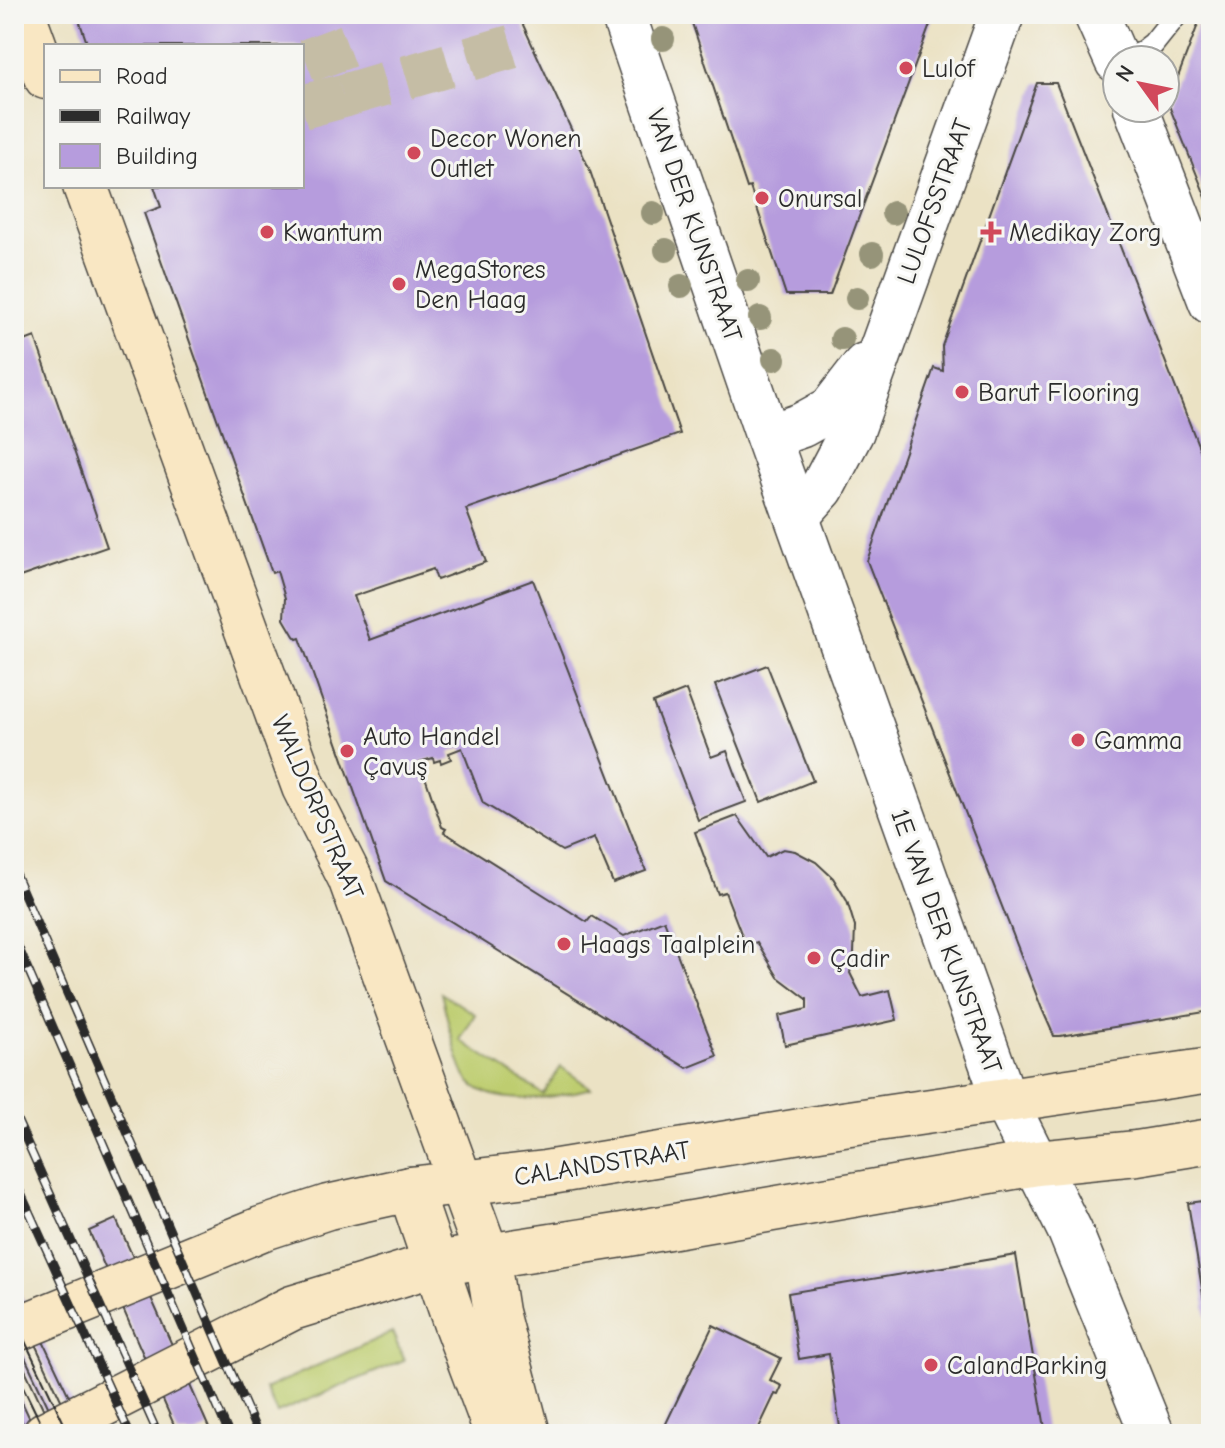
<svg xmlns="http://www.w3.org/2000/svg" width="1225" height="1448" viewBox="0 0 1225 1448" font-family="'Comic Neue',sans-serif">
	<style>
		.green { fill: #becd6f; stroke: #747c4d; stroke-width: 2 }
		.building { fill: #b69cdd }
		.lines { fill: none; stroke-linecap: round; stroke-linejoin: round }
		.street-tunnel { stroke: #c5bda5; stroke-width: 44; stroke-dasharray: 44 22; stroke-linecap: butt }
		.lane-casing { stroke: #484642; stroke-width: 25 }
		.street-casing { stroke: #484642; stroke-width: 47 }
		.secondary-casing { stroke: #484642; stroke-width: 47 }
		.lane { stroke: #fff; stroke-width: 22 }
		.street { stroke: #fff; stroke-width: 44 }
		.secondary { stroke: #f9e7c3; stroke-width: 44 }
		.tram { stroke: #2b2b2b; stroke-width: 2 }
		.rail-casing { stroke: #2b2b2b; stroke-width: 9 }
		.rail { stroke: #f6f6f2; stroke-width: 6; stroke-dasharray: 18; stroke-linecap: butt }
		.tree { fill: #969479 }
		.poi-dot { fill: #d1495b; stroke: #f6f6f2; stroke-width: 3 }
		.labels { text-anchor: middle; stroke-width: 6; stroke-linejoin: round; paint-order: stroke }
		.poi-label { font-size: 26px; fill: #2b2b2b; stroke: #f6f6f2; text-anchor: start }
		.street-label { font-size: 26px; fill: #2b2b2b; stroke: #f6f6f2 }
	</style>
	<rect width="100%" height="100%" fill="#f6f6f2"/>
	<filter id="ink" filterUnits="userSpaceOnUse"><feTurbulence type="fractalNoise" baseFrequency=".0125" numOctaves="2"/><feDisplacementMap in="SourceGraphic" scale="16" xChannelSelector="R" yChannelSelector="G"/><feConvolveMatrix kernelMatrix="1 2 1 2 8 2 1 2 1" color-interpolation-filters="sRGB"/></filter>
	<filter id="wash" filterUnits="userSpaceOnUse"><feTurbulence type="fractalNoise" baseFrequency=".006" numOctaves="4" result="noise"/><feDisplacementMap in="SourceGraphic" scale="32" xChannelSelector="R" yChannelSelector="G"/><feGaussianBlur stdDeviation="1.8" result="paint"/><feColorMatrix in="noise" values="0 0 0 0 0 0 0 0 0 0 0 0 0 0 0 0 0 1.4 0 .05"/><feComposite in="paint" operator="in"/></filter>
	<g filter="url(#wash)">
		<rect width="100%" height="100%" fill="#ebe2c4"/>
		<!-- green -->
		<g class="green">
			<path d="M441 993 475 1014 460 1040 543 1094 561 1067 591 1088C558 1097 488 1111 466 1077 457 1062 446 1013 441 993Z"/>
			<path d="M392 1332 404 1360 277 1413 265 1389Z"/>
		</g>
		<g id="blocks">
			<!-- building -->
			<g class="building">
				<path d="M77 14H518L589 168 680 434 466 509 486 562 437 580 433 569 354 596 370 640 533 580 646 871 613 883 594 838 562 851 483 803 462 748 449 753 451 759 441 763 440 760 434 762 433 758 420 762 442 827 446 829 444 832 587 922 592 916 624 936 664 920 717 1056 687 1068 386 881 300 638 297 639 294 636 284 619 285 598 277 571 272 573 144 213 161 207 154 186H302V46H88Z"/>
				<path d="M689 14H934L830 295H786L750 187 747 188Z"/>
				<path d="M1202 14H1211V210L1168 103Z"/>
				<path d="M1037 83H1056L1211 478V1011L1060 1036H1054L1042 1009 867 561 934 368 943 371 942 346Z"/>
				<path d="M35 337 107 547 14 579V345Z"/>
				<path d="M767 665 813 781 761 802 715 685Z"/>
				<path d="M686 690 711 757 727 751 746 802 698 820 653 703Z"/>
				<path d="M737 816 766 857 783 849 795 851 816 862 833 878 847 901 855 927 854 953 850 973 862 997 890 990 897 1020 785 1045 779 1016 807 1009V999L778 977 757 942 746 946 725 892 718 894 695 832Z"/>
				<path d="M1211 1200V1331H1209L1188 1203Z"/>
				<path d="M116 1219 209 1428 196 1434H178L89 1231Z"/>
				<path d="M1016 1255 1046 1434H841L829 1354 799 1359 788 1293Z"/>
				<path d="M14 1280 87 1434H77L14 1299Z"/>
				<path d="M713 1325 781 1358 770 1380 782 1386 778 1395 775 1394 756 1434H661Z"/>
				<path d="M14 1334 61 1434H55L14 1346Z"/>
				<path d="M14 1385 37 1434H28L14 1405Z"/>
			</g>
		</g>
	</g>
	<g filter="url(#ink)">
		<use href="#blocks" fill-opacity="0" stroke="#484642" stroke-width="2"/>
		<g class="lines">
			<!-- street-tunnel -->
			<g class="street-tunnel">
				<path d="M343 96 531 41"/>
				<path d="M302 107 343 96 312 14"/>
			</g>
			<!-- lane casing -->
			<g class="lane-casing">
				<path id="lane" d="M1132 60 1153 44 1177 14"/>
			</g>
			<!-- street casing -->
			<g class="street-casing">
				<g id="street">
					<path d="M623 14 768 437 1005 1101 1070 1231 1152 1434"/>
					<path d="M1096 14 1117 61"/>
					<path d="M1136 108 1211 302"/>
					<path d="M768 437 802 425 831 409 865 365"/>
					<path d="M797 516 822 488 852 431 1002 14"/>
				</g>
			</g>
			<!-- secondary casing -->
			<g class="secondary-casing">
				<g id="secondary">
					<path d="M23 14 46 77"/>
					<path d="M85 186 304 787 350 878 487 1255 496 1312 528 1434"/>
					<path d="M410 1189 455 1322 497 1434"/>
					<path d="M14 1330 261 1229 328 1207 410 1189 545 1173 843 1124 1211 1070"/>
					<path d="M45 1434 292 1308 435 1264 623 1235 1037 1163 1137 1153 1211 1141"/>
				</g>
			</g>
			<!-- lane -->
			<use href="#lane" class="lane"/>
			<!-- street -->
			<use href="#street" class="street"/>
			<!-- secondary -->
			<use href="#secondary" class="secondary"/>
			<!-- tram -->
			<g class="tram">
				<path d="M14 1318 69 1434"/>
				<path d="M14 1368 46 1434"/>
			</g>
			<!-- rail casing -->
			<g class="rail-casing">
				<g id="rail">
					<path d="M14 871 258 1434"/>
					<path d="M14 937 229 1434"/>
					<path d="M14 1113 158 1434"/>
					<path d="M14 1178 130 1434"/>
				</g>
			</g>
			<!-- rail -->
			<use href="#rail" class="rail"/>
		</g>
		<!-- trees -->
		<g class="tree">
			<circle cx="663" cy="39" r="12"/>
			<circle cx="653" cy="213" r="12"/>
			<circle cx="893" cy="213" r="12"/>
			<circle cx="666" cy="250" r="12"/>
			<circle cx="872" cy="254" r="12"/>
			<circle cx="748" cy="281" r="12"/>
			<circle cx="681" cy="286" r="12"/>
			<circle cx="857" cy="298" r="12"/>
			<circle cx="760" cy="318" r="12"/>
			<circle cx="842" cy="339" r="12"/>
			<circle cx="774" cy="359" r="12"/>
		</g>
	</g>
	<!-- markers -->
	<g class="poi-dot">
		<circle cx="906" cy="68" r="8"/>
		<circle cx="414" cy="153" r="8"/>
		<circle cx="762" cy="198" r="8"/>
		<circle cx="267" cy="232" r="8"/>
		<path d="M987 220h8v8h8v8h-8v8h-8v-8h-8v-8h8z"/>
		<circle cx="399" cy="284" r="8"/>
		<circle cx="962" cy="392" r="8"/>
		<circle cx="1078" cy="740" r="8"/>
		<circle cx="347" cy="751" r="8"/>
		<circle cx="564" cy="944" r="8"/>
		<circle cx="814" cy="958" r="8"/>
		<circle cx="931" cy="1365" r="8"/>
	</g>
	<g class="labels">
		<!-- poi labels -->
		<g class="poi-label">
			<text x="922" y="77">Lulof</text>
			<text x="430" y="147">Decor Wonen<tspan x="430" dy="30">Outlet</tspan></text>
			<text x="778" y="207">Onursal</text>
			<text x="283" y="241">Kwantum</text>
			<text x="1009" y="241">Medikay Zorg</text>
			<text x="415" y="278">MegaStores<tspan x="415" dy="30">Den Haag</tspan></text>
			<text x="978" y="401">Barut Flooring</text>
			<text x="363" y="745">Auto Handel<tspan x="363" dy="30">Çavuş</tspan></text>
			<text x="1094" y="749">Gamma</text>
			<text x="580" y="953">Haags Taalplein</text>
			<text x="830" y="967">Çadir</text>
			<text x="947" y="1374">CalandParking</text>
		</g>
		<!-- street labels -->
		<g class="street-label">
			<text transform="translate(934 201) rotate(-70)" y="9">LULOFSSTRAAT</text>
			<text transform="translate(695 225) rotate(71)" y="9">VAN DER KUNSTRAAT</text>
			<text transform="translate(318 807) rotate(67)" y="9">WALDORPSTRAAT</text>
			<text transform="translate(947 941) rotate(70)" y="9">1E VAN DER KUNSTRAAT</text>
			<text transform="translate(602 1163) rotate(-9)" y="9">CALANDSTRAAT</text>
		</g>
	</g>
	<!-- margin -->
	<rect width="1225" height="1448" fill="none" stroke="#f6f6f2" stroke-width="48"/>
	<!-- legend -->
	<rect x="44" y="44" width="260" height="144" fill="#f6f6f2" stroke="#a5a5a2" stroke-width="2"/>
	<rect x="60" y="70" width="40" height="12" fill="#f9e7c3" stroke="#a5a5a2" stroke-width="2"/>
	<text x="116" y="84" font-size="24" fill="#2b2b2b">Road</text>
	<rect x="60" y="110" width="40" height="12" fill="#2b2b2b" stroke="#a5a5a2" stroke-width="2"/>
	<text x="116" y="124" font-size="24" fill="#2b2b2b">Railway</text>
	<rect x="60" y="144" width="40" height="24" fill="#b69cdd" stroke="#a5a5a2" stroke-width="2"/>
	<text x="116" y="164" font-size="24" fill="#2b2b2b">Building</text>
	<!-- north arrow -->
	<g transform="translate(1141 84) rotate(303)"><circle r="38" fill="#f6f6f2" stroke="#a5a5a2" stroke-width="2"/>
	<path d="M0-6L14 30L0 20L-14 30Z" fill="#d1495b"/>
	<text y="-12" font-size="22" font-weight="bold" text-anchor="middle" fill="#2b2b2b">N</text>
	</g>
</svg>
